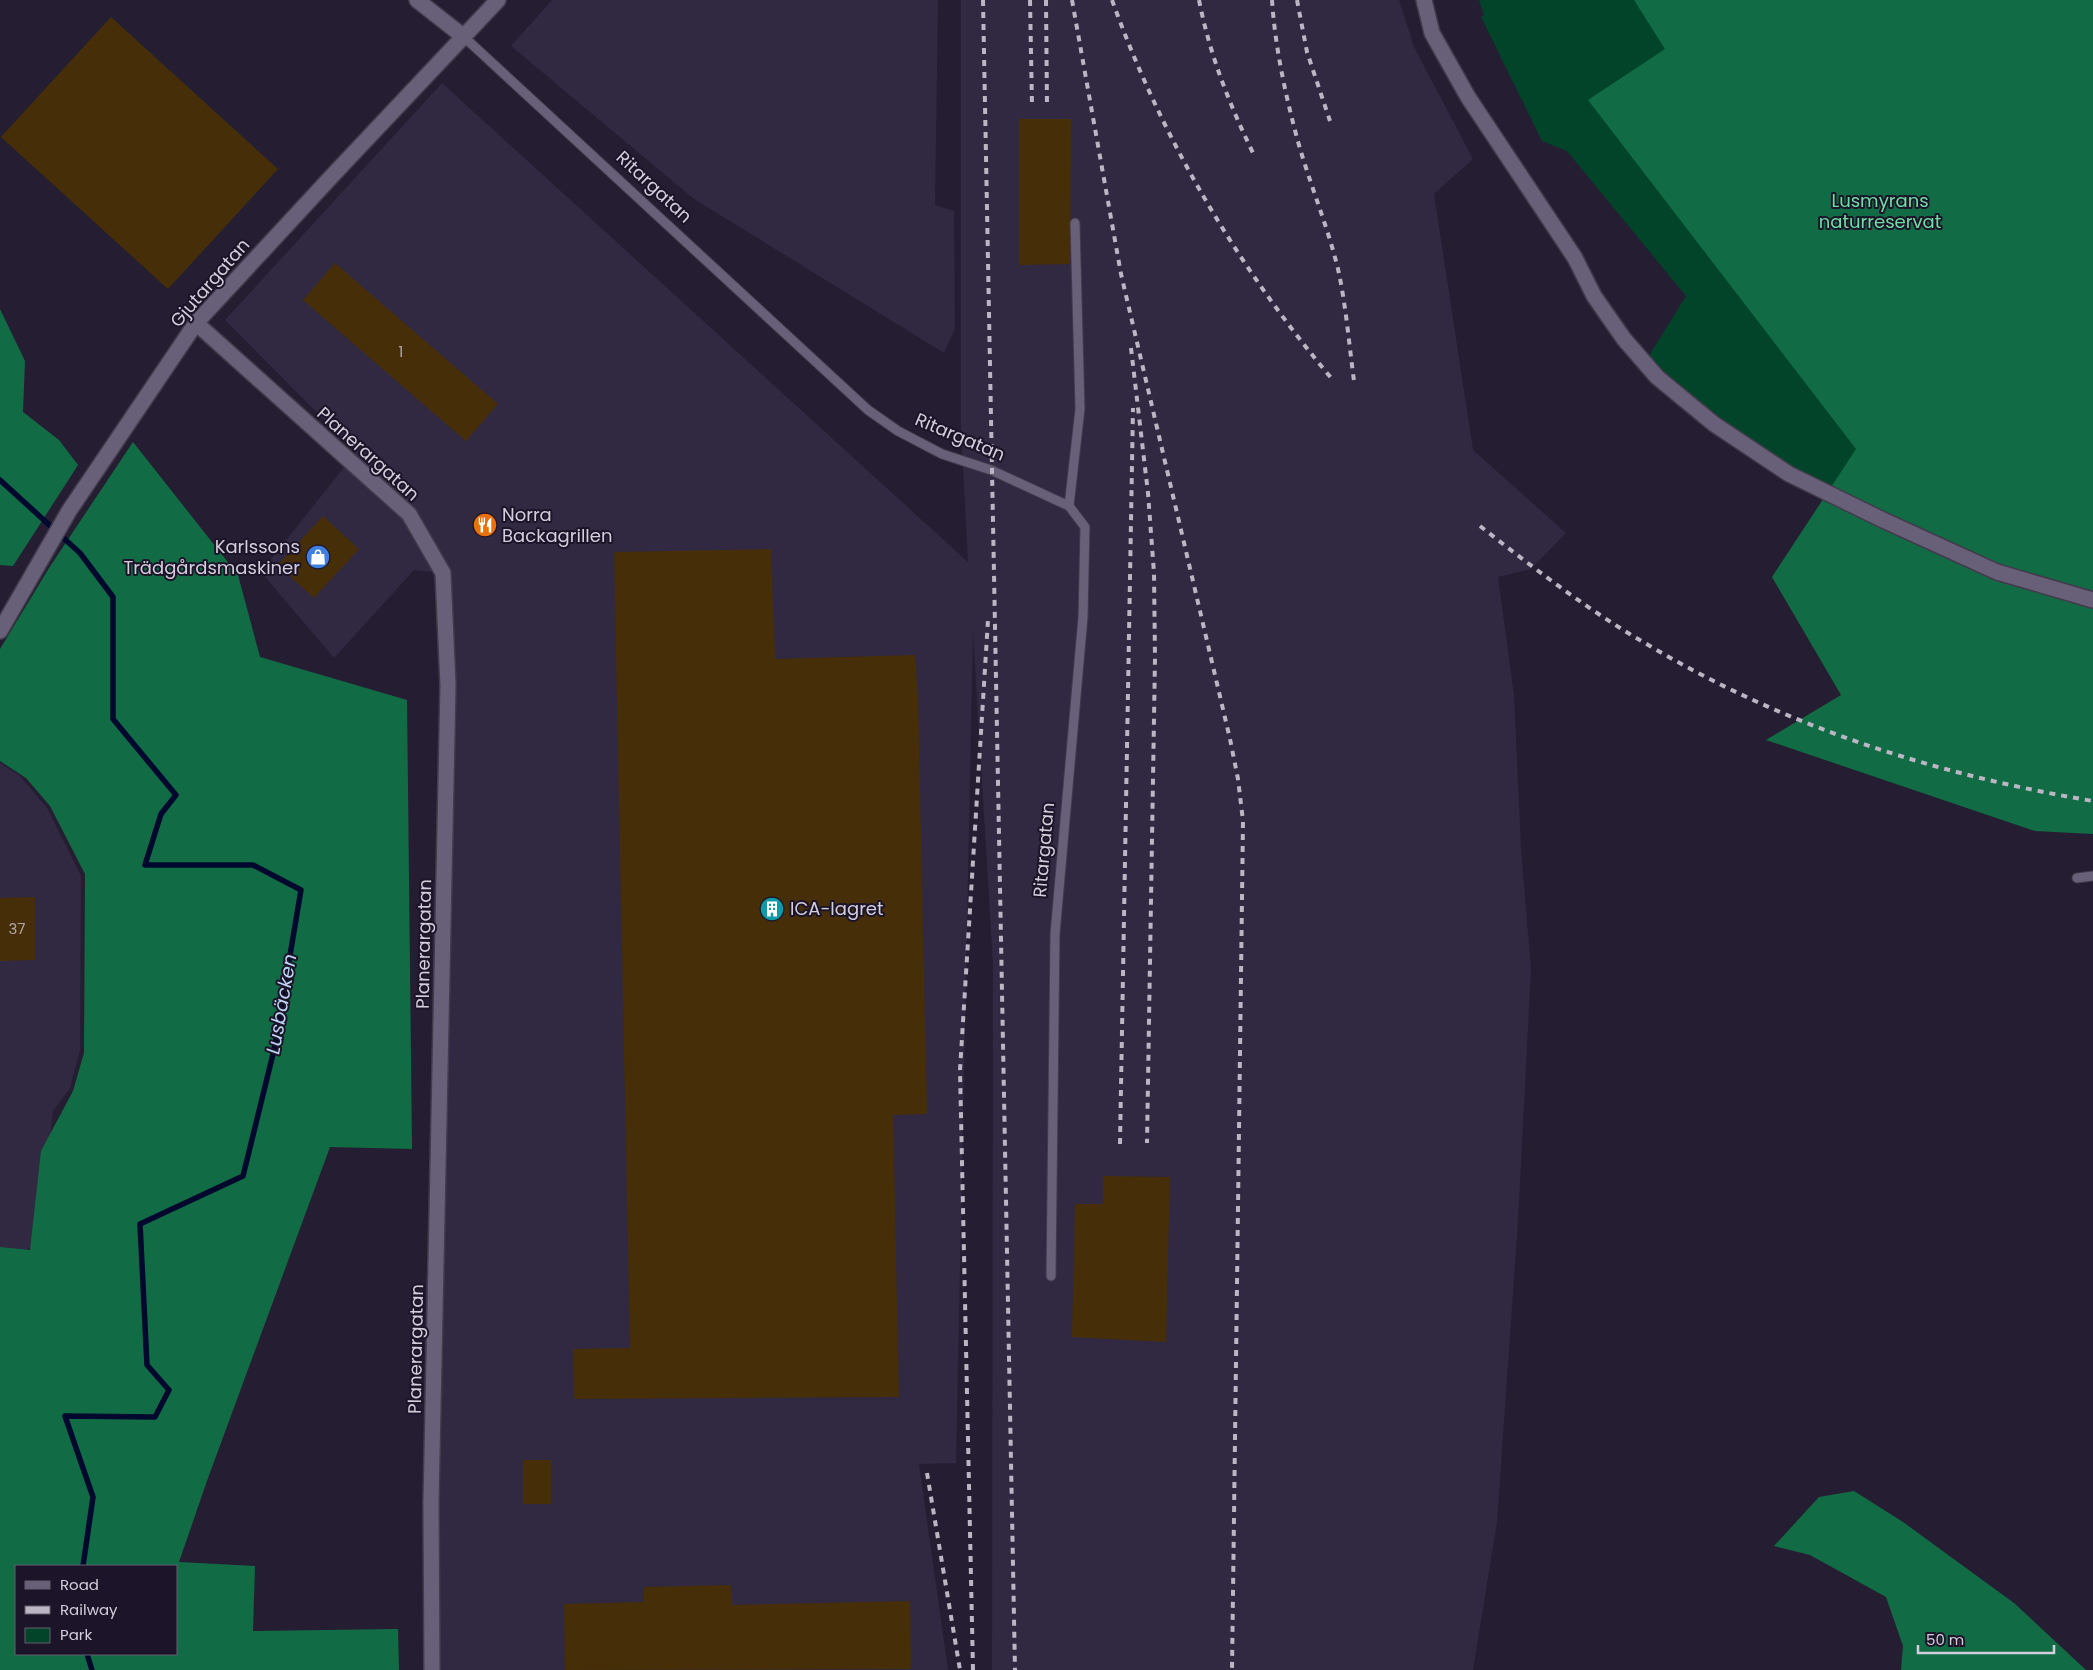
<svg xmlns="http://www.w3.org/2000/svg" width="2093" height="1670" viewBox="0 0 2093 1670" font-family="Poppins,sans-serif">
	<style>
		.built { fill: #312841 }
		.green { fill: #014429 }
		.forest { fill: #116c45; fill-rule: evenodd }
		.lines { fill: none; stroke-linecap: round; stroke-linejoin: round }
		.stream { stroke: #00082e; stroke-width: 5.5 }
		.building { fill: #462f08 }
		.lane-casing { stroke: #413b4c; stroke-width: 11 }
		.street-casing { stroke: #413b4c; stroke-width: 18 }
		.lane { stroke: #686078; stroke-width: 9 }
		.street { stroke: #686078; stroke-width: 15 }
		.rail { stroke: #bbb5c4; stroke-width: 4; stroke-dasharray: 6 6; stroke-linecap: butt }
		.labels { text-anchor: middle; stroke-width: 4; stroke-linejoin: round; paint-order: stroke }
		.number-label { font-size: 15px; fill: #b0a6a7 }
		.street-label { font-size: 18px; fill: #d3cedc; stroke: #1c1428 }
		.park-label { font-size: 18px; fill: #6fdea4; stroke: #1c1428 }
		.poi-label { font-size: 18px; fill: #d3cedc; stroke: #1c1428; text-anchor: start }
		.water-label { font-size: 19px; font-style: italic; fill: #bed5f6; stroke: #1c1428 }
	</style>
	<rect width="100%" height="100%" fill="#251e32"/>
	<!-- built -->
	<g class="built">
		<path d="M552 0H938L935 205 954 211 955 328 944 353 694 199 511 46Z"/>
		<path d="M961 0H1399L1414 47 1473 159 1434 194 1473 450 1566 533 1531 569 1498 577 1514 695 1521 849 1531 969 1518 1221 1497 1522 1473 1670H992L993 964 973 632 956 1463 919 1464 948 1670H432L442 573 414 570 334 658 261 572 356 452 225 320 442 83 968 562 961 429Z"/>
		<path d="M0 763 19 775 47 808 81 876 80 1050 70 1088 53 1111 38 1243 0 1266Z"/>
	</g>
	<!-- green -->
	<path class="green" d="M1479 0H2093V607L1771 464 1647 359 1686 296 1567 151 1542 141 1481 17 1484 15Z"/>
	<!-- forest -->
	<g class="forest">
		<path d="M1634 0H2093V834L2035 831 1766 740 1841 695 1772 577 1856 449 1588 100 1665 49Z"/>
		<path d="M0 309 25 361 23 412 59 440 78 465 13 566 0 565Z"/>
		<path d="M133 442 238 575 260 657 407 700 412 1149 330 1147 208 1478 179 1562 255 1566 253 1631 398 1629 399 1670H0V1247L30 1250 41 1151 73 1091 84 1053 85 874 50 806 26 778 0 761V649L49 568ZM16 1566H176V1654H16Z"/>
		<path d="M1854 1491 1903 1522 2014 1603 2086 1670H1901L1903 1646 1886 1597 1810 1555 1774 1546 1819 1497Z"/>
	</g>
	<g class="lines">
		<!-- stream -->
		<g class="stream">
			<path d="M0 480 80 553 113 597V719L176 795 161 814 145 865H253L301 890 274 1050 243 1176 140 1224 147 1365 169 1390 155 1417 65 1416 93 1497 83 1566"/>
			<path d="M87 1654 92 1670"/>
		</g>
	</g>
	<!-- building -->
	<g class="building">
		<path d="M111 17 278 169 168 289 1 137Z"/>
		<path d="M1019 119H1071L1070 264 1019 265Z"/>
		<path d="M335 263 498 404 466 441 303 300Z"/>
		<path d="M323 516 359 549 314 598 278 565Z"/>
		<path d="M771 549 775 659 915 655 918 697 927 1114 893 1115 899 1397 574 1399 573 1349 630 1348 614 552Z"/>
		<path d="M35 897V960L0 961V898Z"/>
		<path d="M1103 1176 1170 1177 1166 1342 1072 1337 1075 1204H1103Z"/>
		<rect x="523" y="1460" width="28" height="44"/>
		<path d="M731 1585 732 1605 910 1601 911 1669 565 1670 564 1604 644 1602V1587Z"/>
	</g>
	<g class="lines">
		<!-- lane casing -->
		<g class="lane-casing">
			<g id="lane">
				<path d="M464 37 868 410 898 431 942 454 991 470 1069 506 1085 527 1083 617 1055 934 1051 1276"/>
				<path d="M1069 506 1080 409 1075 223"/>
				<path d="M2077 878 2093 876"/>
			</g>
		</g>
		<!-- street casing -->
		<g class="street-casing">
			<g id="street">
				<path d="M417 0 464 37"/>
				<path d="M1424 0 1432 33 1468 97 1575 258 1594 296 1624 339 1657 377 1714 424 1789 474 1883 520 1997 572 2093 600"/>
				<path d="M196 323 409 514 443 573 448 685 431 1503 432 1670"/>
				<path d="M0 631 69 511 196 323 332 176 498 0"/>
			</g>
		</g>
		<!-- lane -->
		<use href="#lane" class="lane"/>
		<!-- street -->
		<use href="#street" class="street"/>
		<!-- rail -->
		<g class="rail">
			<path d="M983 0 1015 1670"/>
			<path d="M1030 0 1032 105"/>
			<path d="M1046 0 1047 106"/>
			<path d="M1072 0 1121 274 1230 739 1238 779 1243 821 1232 1670"/>
			<path d="M1112 0C1162 139 1237 266 1332 379"/>
			<path d="M1199 0C1210 56 1230 106 1255 157"/>
			<path d="M1272 0C1275 46 1285 93 1297 138 1309 182 1327 224 1338 269 1346 305 1349 344 1354 381"/>
			<path d="M1297 0 1307 52 1330 121"/>
			<path d="M1131 348 1148 493 1154 573 1155 658 1147 1143"/>
			<path d="M1480 526C1535 569 1589 611 1650 646 1786 727 1937 775 2093 801"/>
			<path d="M1120 1144 1133 408"/>
			<path d="M927 1473 960 1670"/>
			<path d="M973 1670 960 1070 988 620"/>
		</g>
	</g>
	<!-- icons -->
	<defs>
		<g id="restaurant-disc" transform="scale(1.25)"><circle r="9.5" fill="#e8710a" stroke="#1c1428"/><path d="M-5-6h1v4h1v-4h1v4h1v-4h1v5L-1.5 .5V6h-2V.5L-5-1ZM5-6V6H3V1.5H1.5Q1.5-4 5-6Z" fill="#fff"/></g>
		<g id="shop-disc" transform="scale(1.25)"><circle r="9.5" fill="#3f7fe0" stroke="#1c1428"/><path d="M-5-2.5h2.3a2.7 3.5 0 0 1 5.4 0H5L5.5 6h-11ZM-1.5-2.5h3a1.5 2.3 0 0 0-3 0Z" fill="#fff"/></g>
		<g id="building-disc" transform="scale(1.25)"><circle r="9.5" fill="#0f9aa8" stroke="#1c1428"/><path d="M-4-6H4V6H1V3H-1V6H-4ZM-2.5-4.3h1.7v1.8h-1.7ZM.8-4.3h1.7v1.8H.8ZM-2.5-1h1.7V.8h-1.7ZM.8-1h1.7V.8H.8Z" fill="#fff"/></g>
	</defs>
	<g fill-rule="evenodd">
		<use href="#restaurant-disc" x="485" y="525"/>
		<use href="#shop-disc" x="318" y="557"/>
		<use href="#building-disc" x="772" y="909"/>
	</g>
	<g class="labels">
		<!-- number labels -->
		<g class="number-label">
			<text x="401" y="357">1</text>
			<text x="17" y="934">37</text>
		</g>
		<!-- street labels -->
		<g class="street-label">
			<text transform="translate(654 187) rotate(43)" y="6">Ritargatan</text>
			<text transform="translate(210 283) rotate(-49)" y="6">Gjutargatan</text>
			<text transform="translate(960 437) rotate(23)" y="6">Ritargatan</text>
			<text transform="translate(368 454) rotate(42)" y="6">Planerargatan</text>
			<text transform="translate(1044 850) rotate(-85)" y="6">Ritargatan</text>
			<text transform="translate(424 944) rotate(-89)" y="6">Planerargatan</text>
			<text transform="translate(416 1349) rotate(-89)" y="6">Planerargatan</text>
		</g>
		<!-- park labels -->
		<g class="park-label">
			<text x="1880" y="207">Lusmyrans<tspan x="1880" dy="21">naturreservat</tspan></text>
		</g>
		<!-- poi labels -->
		<g class="poi-label">
			<text x="502" y="521">Norra<tspan x="502" dy="21">Backagrillen</tspan></text>
			<text x="300" y="553" text-anchor="end">Karlssons<tspan x="300" dy="21">Trädgårdsmaskiner</tspan></text>
			<text x="790" y="915">ICA-lagret</text>
		</g>
		<!-- water labels -->
		<g class="water-label">
			<text transform="translate(281 1004) rotate(-80)" y="7">Lusbäcken</text>
		</g>
	</g>
	<!-- legend -->
	<rect x="15" y="1565" width="162" height="90" fill="#1c1428" stroke="#655e70"/>
	<rect x="25" y="1581" width="25" height="8" fill="#686078" stroke="#655e70"/>
	<text x="60" y="1590" font-size="15" fill="#d3cedc">Road</text>
	<rect x="25" y="1606" width="25" height="8" fill="#bbb5c4" stroke="#655e70"/>
	<text x="60" y="1615" font-size="15" fill="#d3cedc">Railway</text>
	<rect x="25" y="1628" width="25" height="15" fill="#014429" stroke="#655e70"/>
	<text x="60" y="1640" font-size="15" fill="#d3cedc">Park</text>
	<!-- scale -->
	<path d="M1918 1645v8h136v-8" fill="none" stroke="#d3cedc" stroke-width="2.5"/>
	<text x="1926" y="1645" font-size="15" fill="#d3cedc" stroke="#1c1428" stroke-width="4" paint-order="stroke">50 m</text>
</svg>
